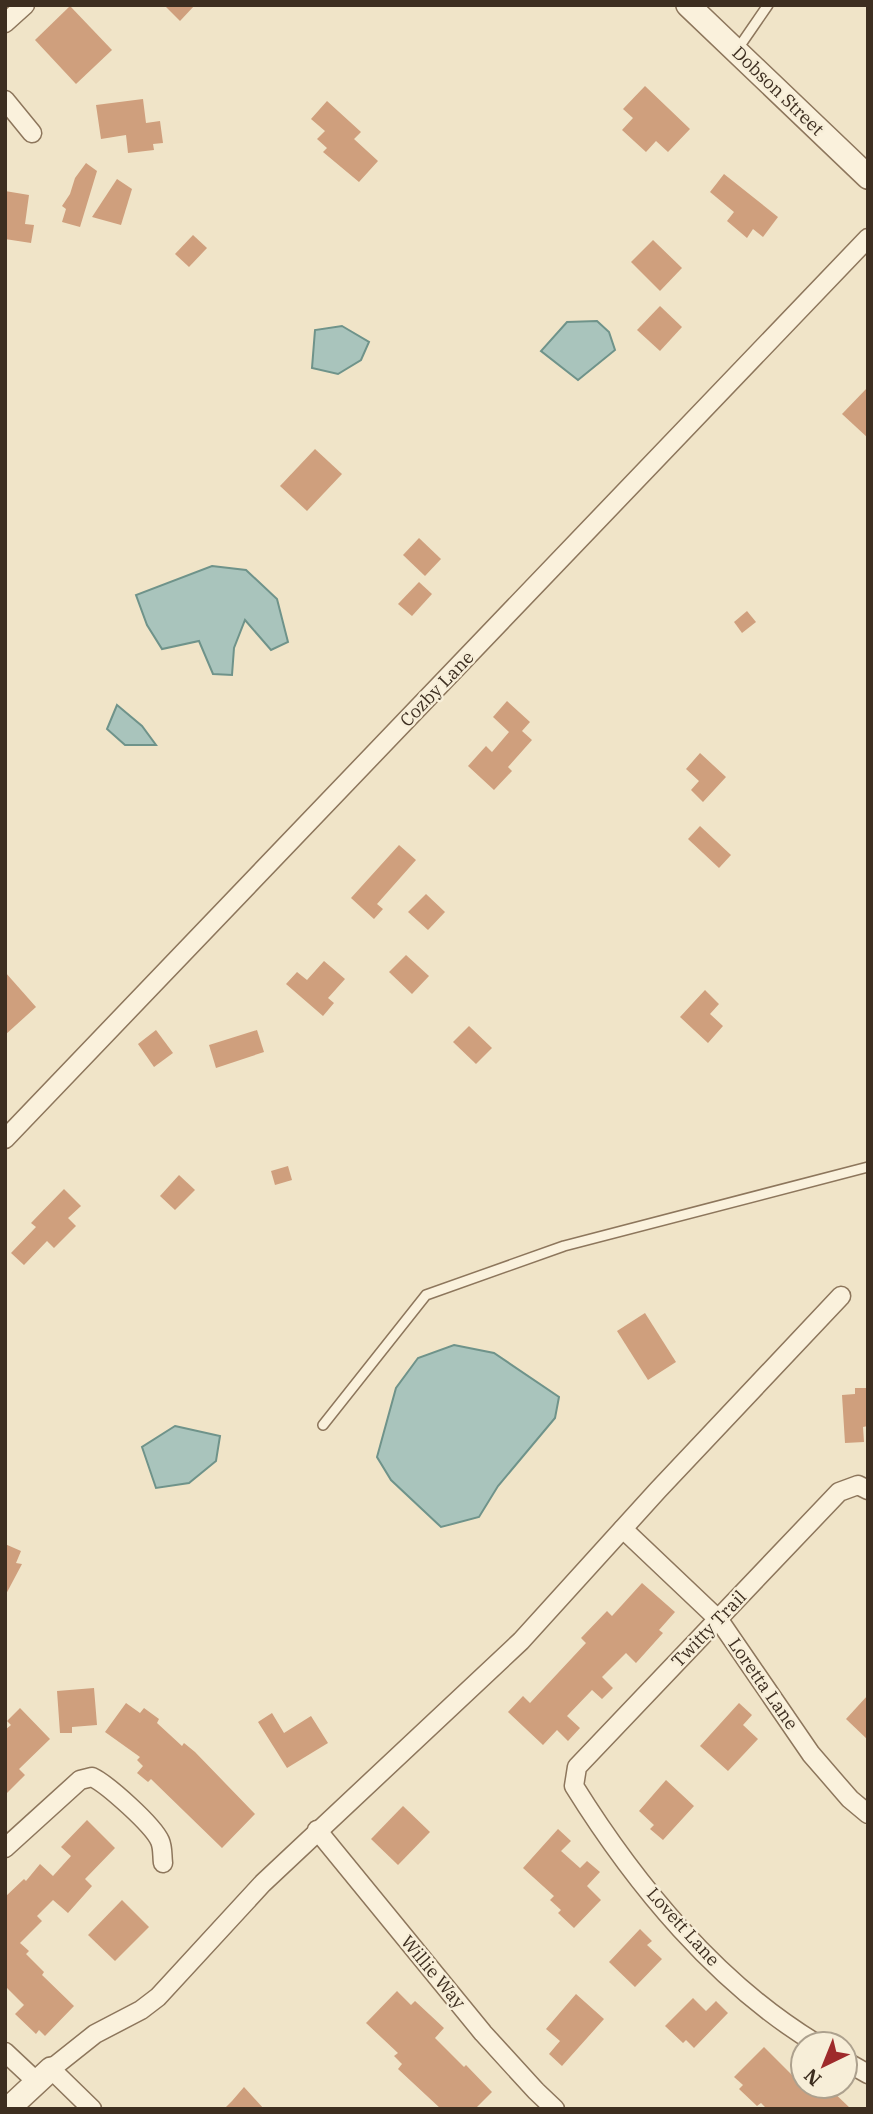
<svg xmlns="http://www.w3.org/2000/svg" width="873" height="2114" viewBox="0 0 873 2114" font-family="'IBM Plex Serif',serif">
	<style>
		.water { fill: #a9c4bc; stroke: #6f938a; stroke-width: 2 }
		.building { fill: #cf9f7d }
		.lines { fill: none; stroke-linecap: round; stroke-linejoin: round }
		.service-casing { stroke: #8d765c; stroke-width: 12 }
		.minor-casing { stroke: #8d765c; stroke-width: 21 }
		.tertiary-casing { stroke: #8d765c; stroke-width: 26 }
		.service { stroke: #faf1dc; stroke-width: 9 }
		.minor { stroke: #faf1dc; stroke-width: 18 }
		.tertiary { stroke: #faf1dc; stroke-width: 23 }
		.labels { text-anchor: middle; stroke-width: 5; stroke-linejoin: round; paint-order: stroke }
		.street-label { font-size: 18px; fill: #3d2e20; stroke: #f7eed8 }
	</style>
	<rect width="100%" height="100%" fill="#f0e4c8"/>
	<!-- water -->
	<g class="water">
		<path d="M597 321 609 332 615 350 578 380 541 351 567 322Z"/>
		<path d="M342 326 369 342 361 360 338 374 312 368 315 330Z"/>
		<path d="M212 566 246 570 277 599 288 642 271 650 245 620 234 648 232 675 213 674 199 641 162 649 147 625 136 595Z"/>
		<path d="M117 705 142 726 156 745H125L107 729Z"/>
		<path d="M454 1345 494 1353 559 1397 555 1418 498 1486 479 1517 441 1527 391 1480 377 1457 396 1388 418 1358Z"/>
		<path d="M175 1426 220 1436 216 1461 189 1483 156 1488 142 1447Z"/>
	</g>
	<!-- building -->
	<g class="building">
		<path d="M164 5H195L180 21Z"/>
		<path d="M70 6 112 50 76 84 35 40Z"/>
		<path d="M645 86 690 129 668 152 656 141 646 152 622 130 633 118 623 109Z"/>
		<path d="M143 99 146 123 160 121 163 143 153 144 154 150 128 153 126 135 101 139 96 105Z"/>
		<path d="M327 101 361 132 354 139 378 161 359 182 323 152 327 148 317 139 325 131 311 119Z"/>
		<path d="M86 163 97 171 80 227 62 222 66 209 62 206 70 194 75 178Z"/>
		<path d="M724 174 778 217 763 237 753 229 747 238 727 221 734 212 710 192Z"/>
		<path d="M117 179 132 189 121 225 92 217Z"/>
		<path d="M5 191 29 195 25 224 34 225 31 243 5 239Z"/>
		<path d="M193 235 207 248 189 267 175 254Z"/>
		<path d="M653 240 682 268 660 291 631 262Z"/>
		<path d="M660 306 682 327 660 351 637 330Z"/>
		<path d="M868 387V438L842 414Z"/>
		<path d="M315 449 342 474 307 511 280 486Z"/>
		<path d="M419 538 441 559 425 576 403 555Z"/>
		<path d="M419 582 432 594 412 616 398 604Z"/>
		<path d="M747 611 756 622 742 633 734 622Z"/>
		<path d="M507 701 530 722 522 731 532 740 508 767 512 771 494 790 468 766 486 746 492 752 509 732 493 717Z"/>
		<path d="M700 753 726 777 703 802 691 790 699 781 686 769Z"/>
		<path d="M700 826 731 855 719 868 688 839Z"/>
		<path d="M399 845 416 860 377 904 383 909 374 919 351 898Z"/>
		<path d="M426 894 445 912 428 930 408 912Z"/>
		<path d="M406 955 429 976 412 994 389 972Z"/>
		<path d="M324 961 345 979 328 998 334 1003 323 1016 286 984 297 972 307 980Z"/>
		<path d="M5 972 36 1007 5 1035Z"/>
		<path d="M705 990 719 1004 710 1014 723 1026 708 1043 680 1017Z"/>
		<path d="M469 1026 492 1048 476 1064 453 1042Z"/>
		<path d="M156 1030 173 1053 154 1067 138 1044Z"/>
		<path d="M257 1030 264 1052 216 1068 209 1045Z"/>
		<path d="M288 1166 292 1180 275 1185 271 1171Z"/>
		<path d="M179 1175 195 1190 175 1210 160 1196Z"/>
		<path d="M64 1189 81 1206 68 1218 76 1226 54 1248 47 1241 24 1265 11 1253 36 1227 31 1223Z"/>
		<path d="M645 1313 676 1362 648 1380 617 1331Z"/>
		<path d="M855 1388H868V1426L863 1427 864 1442 845 1443 842 1395 855 1394Z"/>
		<path d="M5 1544 21 1551 16 1563 22 1564 5 1596Z"/>
		<path d="M642 1583 675 1612 659 1630 663 1633 636 1663 626 1653 602 1677 613 1688 602 1699 592 1690 567 1716 580 1728 568 1741 557 1730 543 1745 508 1712 523 1696 530 1703 586 1643 581 1638 607 1611 612 1616Z"/>
		<path d="M94 1688 97 1725 72 1727V1733H60L57 1691Z"/>
		<path d="M868 1695V1740L846 1719Z"/>
		<path d="M126 1703 140 1713 144 1708 159 1719 157 1723 182 1746 184 1743 195 1752 255 1814 222 1848 151 1779 148 1782 137 1773 143 1766 137 1760 140 1757 105 1732Z"/>
		<path d="M739 1703 752 1715 743 1725 758 1739 728 1771 700 1746Z"/>
		<path d="M20 1708 50 1739 19 1769 25 1775 5 1795V1730L11 1725 7 1721Z"/>
		<path d="M272 1713 284 1733 311 1716 328 1743 287 1768 258 1722Z"/>
		<path d="M666 1780 694 1806 663 1840 650 1829 654 1825 639 1811Z"/>
		<path d="M403 1806 430 1832 398 1865 371 1839Z"/>
		<path d="M87 1820 115 1848 85 1879 92 1886 68 1913 53 1900 37 1916 42 1921 20 1943 29 1951 26 1954 44 1972 42 1975 74 2006 45 2036 39 2030 36 2034 15 2014 24 2005 5 1986V1897L24 1879 26 1881 40 1864 53 1876 71 1856 61 1847Z"/>
		<path d="M558 1829 571 1841 561 1851 580 1868 587 1861 600 1872 587 1886 601 1900 574 1928 558 1913 561 1910 550 1900 554 1896 523 1868Z"/>
		<path d="M122 1900 149 1927 115 1961 88 1935Z"/>
		<path d="M640 1929 652 1941 647 1945 662 1959 635 1987 609 1962Z"/>
		<path d="M397 1991 411 2005 415 2001 444 2028 435 2038 464 2067 466 2065 492 2092 475 2109H441L398 2069 402 2064 394 2056 398 2053 366 2023Z"/>
		<path d="M576 1994 604 2019 562 2066 549 2054 560 2041 546 2029Z"/>
		<path d="M693 1998 706 2011 716 2001 728 2013 694 2048 686 2040 683 2043 665 2026Z"/>
		<path d="M764 2047 803 2086H827L851 2109H767L761 2103 757 2106 739 2089 743 2085 734 2077Z"/>
		<path d="M244 2087 264 2109H224L232 2101Z"/>
	</g>
	<g class="lines">
		<!-- service casing -->
		<g class="service-casing">
			<g id="service">
				<path d="M737 50 768 5"/>
				<path d="M323 1425 426 1295 564 1246 868 1167"/>
			</g>
		</g>
		<!-- minor casing -->
		<g class="minor-casing">
			<g id="minor">
				<path d="M5 23 25 5"/>
				<path d="M5 100 32 133"/>
				<path d="M5 1139 868 238"/>
				<path d="M623 1529 719 1620 811 1754 850 1799 868 1814"/>
				<path d="M317 1830 483 2033 536 2091 555 2109"/>
				<path d="M5 1848 80 1780 92 1777C107 1784 153 1825 160 1841 163 1848 162 1855 163 1863"/>
				<path d="M817 2044C717 1984 635 1884 574 1786L577 1767 839 1492 858 1485 868 1490"/>
				<path d="M5 2052 37 2082"/>
				<path d="M845 2061 868 2074"/>
				<path d="M92 2109 51 2069 95 2034 141 2010 158 1997 263 1883 521 1641 658 1490 841 1296"/>
			</g>
		</g>
		<!-- tertiary casing -->
		<g class="tertiary-casing">
			<g id="tertiary">
				<path d="M688 5 868 177"/>
				<path d="M8 2109 51 2069"/>
			</g>
		</g>
		<!-- service -->
		<use href="#service" class="service"/>
		<!-- minor -->
		<use href="#minor" class="minor"/>
		<!-- tertiary -->
		<use href="#tertiary" class="tertiary"/>
	</g>
	<g class="labels">
		<!-- street labels -->
		<g class="street-label">
			<text transform="translate(778 91) rotate(44)" y="6">Dobson Street</text>
			<text transform="translate(437 689) rotate(-46)" y="6">Cozby Lane</text>
			<text transform="translate(709 1629) rotate(-46)" y="6">Twitty Trail</text>
			<text transform="translate(763 1684) rotate(55)" y="6">Loretta Lane</text>
			<text transform="translate(683 1927) rotate(48)" y="6">Lovett Lane</text>
			<text transform="translate(433 1972) rotate(50)" y="6">Willie Way</text>
		</g>
	</g>
	<!-- border -->
	<rect width="873" height="2114" fill="none" stroke="#3d2e20" stroke-width="14"/>
	<!-- north arrow -->
	<g transform="translate(824 2065) rotate(223)"><circle r="33" fill="#f7eed8" stroke="#ada18e" stroke-width="2"/>
	<path d="M0-5L12 26L0 18L-12 26Z" fill="#9e2a2b"/>
	<text y="-10" font-size="19" font-weight="bold" text-anchor="middle" fill="#3d2e20">N</text>
	</g>
</svg>
